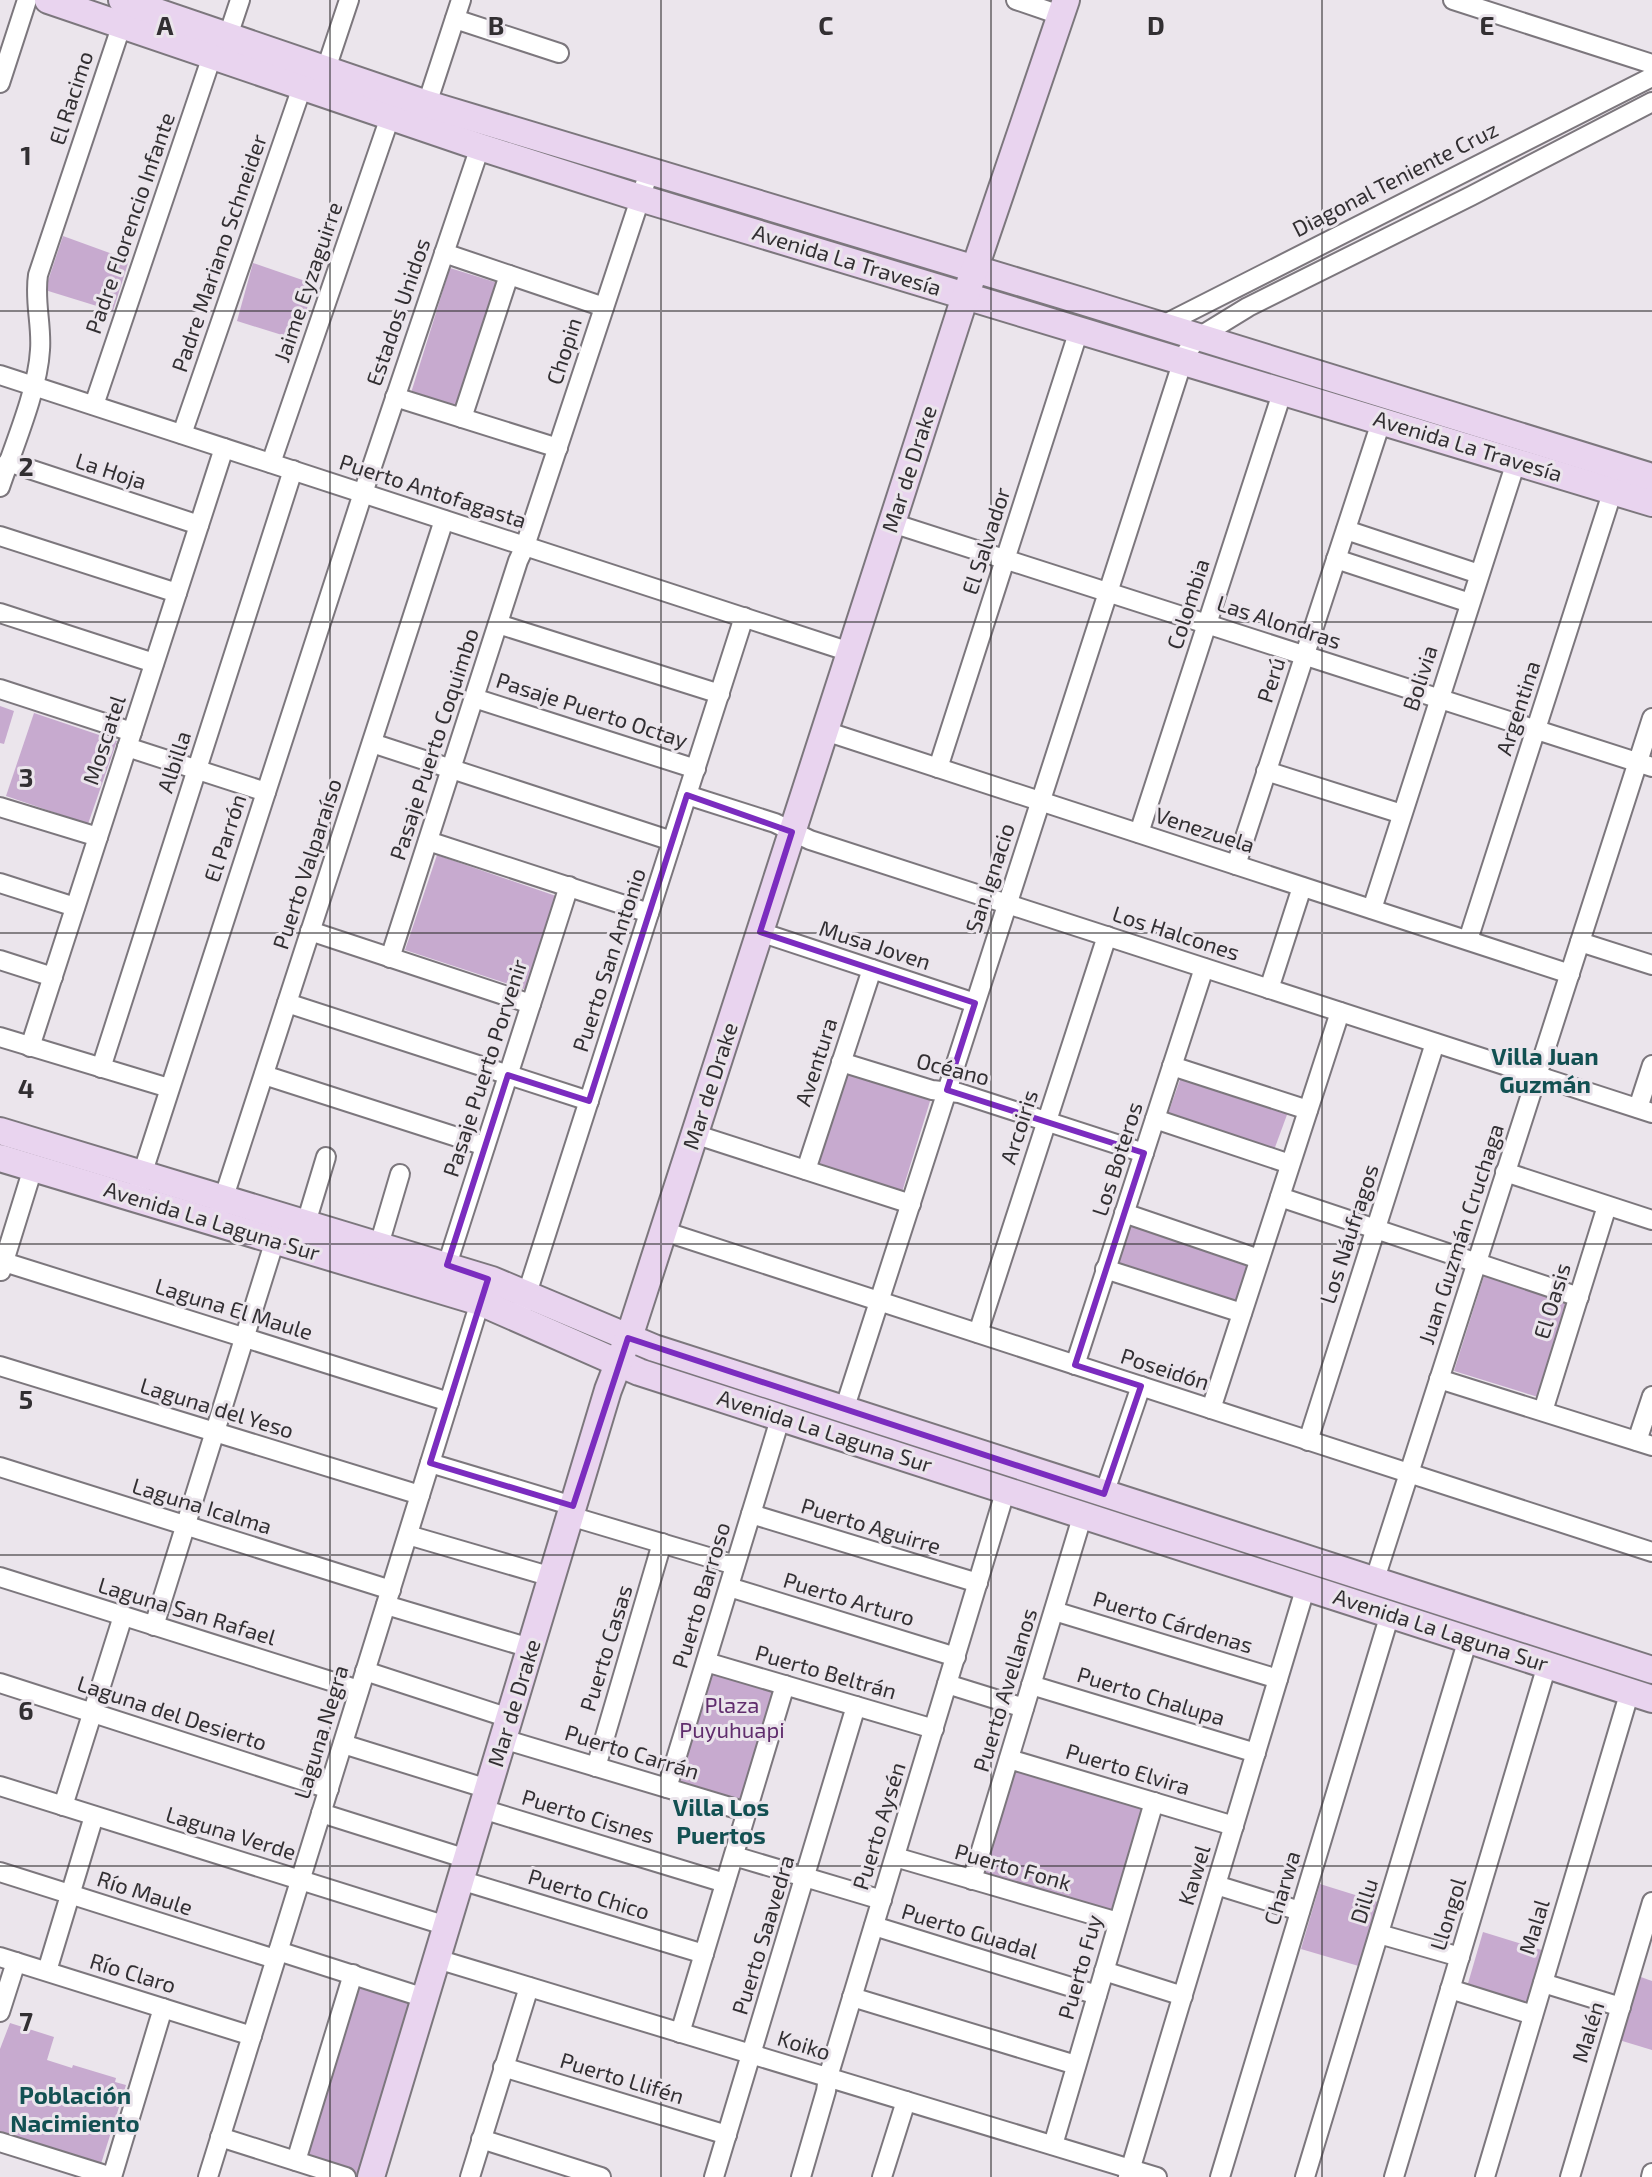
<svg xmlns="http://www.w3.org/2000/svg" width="1652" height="2177" viewBox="0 0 1652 2177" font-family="'Exo 2',sans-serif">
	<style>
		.green { fill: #c7aacf }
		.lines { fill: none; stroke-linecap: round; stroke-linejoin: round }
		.street-casing { stroke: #7c777d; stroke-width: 22 }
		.secondary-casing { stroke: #7c777d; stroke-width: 30 }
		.street { stroke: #fff; stroke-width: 18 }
		.secondary { stroke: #e9d4ef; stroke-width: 26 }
		.marked { fill: none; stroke: #7b2cbf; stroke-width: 6; stroke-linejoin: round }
		.grid { fill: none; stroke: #322f32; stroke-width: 2; stroke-opacity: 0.55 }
		.labels { text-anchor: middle; stroke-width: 6; stroke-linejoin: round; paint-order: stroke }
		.street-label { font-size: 22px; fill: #322f32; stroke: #ebe5ec }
		.park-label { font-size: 22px; fill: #602d6d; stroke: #ebe5ec }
		.neighbourhood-label { font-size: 24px; font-weight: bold; fill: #125052; stroke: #ebe5ec }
		.grid-label { font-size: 26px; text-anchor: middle; font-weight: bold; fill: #322f32; stroke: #ebe5ec; stroke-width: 6; stroke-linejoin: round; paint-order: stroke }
	</style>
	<rect width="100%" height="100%" fill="#ebe5ec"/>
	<!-- green -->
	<g class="green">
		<path d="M63 236 129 260 113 311 45 290Z"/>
		<path d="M253 263 314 284 298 340 237 321Z"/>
		<path d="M450 268 501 284 461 410 410 396Z"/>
		<path d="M987 280 1181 342 1177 350 983 290Z"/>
		<path d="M0 706 14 711 4 744 0 743Z"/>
		<path d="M34 713 117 741 88 824 6 796Z"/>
		<path d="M437 855 556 896 527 990 405 950Z"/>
		<path d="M848 1072 931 1098 902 1192 818 1166Z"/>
		<path d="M1182 1074 1288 1112 1270 1161 1163 1128Z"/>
		<path d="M1131 1221 1248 1262 1235 1304 1118 1264Z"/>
		<path d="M1484 1276 1568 1302 1538 1397 1454 1371Z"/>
		<path d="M714 1669 776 1687 742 1804 673 1783 708 1673Z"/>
		<path d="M1012 1768 1145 1809 1113 1914 980 1873Z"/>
		<path d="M1320 1884 1381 1903 1362 1967 1301 1949Z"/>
		<path d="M1483 1932 1545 1951 1525 2016 1464 1997Z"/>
		<path d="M1638 1976 1652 1981V2050L1619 2040Z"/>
		<path d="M355 1981 416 2000 358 2175 300 2156Z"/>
		<path d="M10 2023 54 2037 47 2060 72 2068 73 2065 116 2078 115 2082 126 2085 100 2167 0 2135V2049Z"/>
	</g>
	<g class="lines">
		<!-- street casing -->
		<g class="street-casing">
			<g id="street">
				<path d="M1016 0 1060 15"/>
				<path d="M1453 0 1652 64"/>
				<path d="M455 19 559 53"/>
				<path d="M228 36 240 0"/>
				<path d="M326 69 349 0"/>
				<path d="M0 83 27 0"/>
				<path d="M424 113 461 0"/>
				<path d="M444 253 604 307"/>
				<path d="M1161 326 1652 77"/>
				<path d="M0 375 850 652"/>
				<path d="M395 397 558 448"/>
				<path d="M94 405 212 56"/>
				<path d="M462 418 509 275"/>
				<path d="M182 434 302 87"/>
				<path d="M8 462 199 525"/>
				<path d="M271 463 390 117"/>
				<path d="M0 487C13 448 38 390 40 350 42 325 34 301 38 275L125 15"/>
				<path d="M892 523 1652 767"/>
				<path d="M1346 530 1479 574"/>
				<path d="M0 536 177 593"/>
				<path d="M1336 559 1470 603"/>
				<path d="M0 613 154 663"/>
				<path d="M498 624 720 694"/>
				<path d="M0 689 132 732"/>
				<path d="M474 698 696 769"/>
				<path d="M825 731 1570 974"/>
				<path d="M372 743 672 841"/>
				<path d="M127 747 266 792"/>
				<path d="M938 768 1079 330"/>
				<path d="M1266 771 1402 814"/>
				<path d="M687 795 775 823 810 840 1652 1113"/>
				<path d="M0 807 98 837"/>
				<path d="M1139 833 1283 390"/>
				<path d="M428 841 649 913"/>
				<path d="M1236 865 1382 419"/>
				<path d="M0 883 75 907"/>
				<path d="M1372 909 1516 462"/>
				<path d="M310 931 531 1004"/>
				<path d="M760 932 975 1003"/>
				<path d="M1468 940 1613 490"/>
				<path d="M1580 942 1652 965"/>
				<path d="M390 958 518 561 525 546 649 172"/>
				<path d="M0 960 53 977"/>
				<path d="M1269 989 1302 887"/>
				<path d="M287 1003 589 1101"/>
				<path d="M0 1037 169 1088"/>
				<path d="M30 1047 224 448"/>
				<path d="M841 1062 932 1090 959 1093 1144 1153"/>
				<path d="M1172 1066 1308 1110"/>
				<path d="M101 1068 293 470"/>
				<path d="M264 1075 485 1146"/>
				<path d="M1638 1108 1652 1065"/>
				<path d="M1155 1119 1290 1164"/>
				<path d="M694 1134 911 1204"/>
				<path d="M806 1170 872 969"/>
				<path d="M1505 1172 1652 1220"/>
				<path d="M139 1184 363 493 480 147"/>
				<path d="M1280 1197 1579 1297"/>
				<path d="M220 1209 444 520"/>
				<path d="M1124 1213 1259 1259"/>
				<path d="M306 1223 326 1157"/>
				<path d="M663 1231 1652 1552"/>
				<path d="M379 1245 400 1174"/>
				<path d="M4 1262 449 1402"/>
				<path d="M447 1265 569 886"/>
				<path d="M1105 1269 1242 1313"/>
				<path d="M1 1271 33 1168"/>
				<path d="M524 1303 744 617"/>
				<path d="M978 1333 1107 936"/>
				<path d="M1075 1365 1204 968"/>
				<path d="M0 1366 420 1495"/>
				<path d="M1439 1379 1652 1446"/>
				<path d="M1211 1409 1340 1012"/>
				<path d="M844 1410 1185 354 1199 337 1248 307 1471 196 1652 102"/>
				<path d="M1543 1411 1607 1206"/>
				<path d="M1308 1441 1435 1043"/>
				<path d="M1637 1441 1652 1396"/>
				<path d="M430 1463 573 1506"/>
				<path d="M0 1467 391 1590"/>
				<path d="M1104 1494 1141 1386"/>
				<path d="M751 1514 978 1583"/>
				<path d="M570 1516 735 1565"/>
				<path d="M408 1535 552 1577"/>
				<path d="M0 1577 359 1690"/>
				<path d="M1374 1582 1652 718"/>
				<path d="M729 1587 956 1657"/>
				<path d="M386 1605 530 1648"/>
				<path d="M1054 1611 1278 1679"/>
				<path d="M154 1626 275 1240"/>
				<path d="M706 1662 934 1729"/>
				<path d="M365 1671 509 1718"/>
				<path d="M0 1683 329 1789"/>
				<path d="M947 1684 1024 1708"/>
				<path d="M1031 1685 1256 1753"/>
				<path d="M503 1739 747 1812"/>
				<path d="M343 1744 488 1789"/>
				<path d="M1009 1759 1234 1826"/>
				<path d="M596 1767 662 1543"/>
				<path d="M0 1786 447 1926"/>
				<path d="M667 1788 781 1416"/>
				<path d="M63 1806 123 1616"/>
				<path d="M482 1809 725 1883"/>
				<path d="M321 1813 467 1859"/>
				<path d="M734 1856 882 1900"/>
				<path d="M895 1857 1118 1922"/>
				<path d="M0 1872 275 1959"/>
				<path d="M460 1880 704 1954"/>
				<path d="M972 1880 1083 1514"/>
				<path d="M1216 1885 1300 1911"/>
				<path d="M874 1926 1097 1995"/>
				<path d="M1379 1934 1460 1957"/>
				<path d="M278 1951 425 1998"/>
				<path d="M0 1957 252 2036"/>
				<path d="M437 1959 1157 2177"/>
				<path d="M47 1971 94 1816"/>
				<path d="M1104 1971 1183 1996"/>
				<path d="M1543 1983 1621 2007"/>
				<path d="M1450 1989 1533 2015"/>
				<path d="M852 1997 1076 2065"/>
				<path d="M0 2012 16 1962"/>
				<path d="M680 2033 785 1685"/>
				<path d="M503 2067 727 2135"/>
				<path d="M220 2137 346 2177"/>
				<path d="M481 2139 601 2177"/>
				<path d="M0 2142 112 2177"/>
				<path d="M1053 2145 1154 1802"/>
				<path d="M296 2161 353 1974"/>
				<path d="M112 2177 163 2008"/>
				<path d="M208 2177 480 1302"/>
				<path d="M470 2177 529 1987"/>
				<path d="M714 2177 856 1706"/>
				<path d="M801 2177 826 2091 828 2077 1006 1489"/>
				<path d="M882 2177 906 2101"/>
				<path d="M1128 2177 1306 1586"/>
				<path d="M1220 2177 1390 1614"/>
				<path d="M1305 2177 1468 1639"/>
				<path d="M1394 2177 1547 1665"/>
				<path d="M1485 2177 1630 1691"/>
				<path d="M1570 2177 1652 1902"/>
				<path d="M1651 2177 1652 2173"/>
			</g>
		</g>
		<!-- secondary casing -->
		<g class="secondary-casing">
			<g id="secondary">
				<path d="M48 0 480 147 640 198 1652 503"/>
				<path d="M122 0 427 104 1085 302 1652 477"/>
				<path d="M0 1131 492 1280 654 1348 1652 1670"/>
				<path d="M0 1158 480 1302 639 1372 1652 1699"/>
				<path d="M371 2177 608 1390 633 1325 961 309 1066 0"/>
			</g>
		</g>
		<!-- street -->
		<use href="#street" class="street"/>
		<!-- secondary -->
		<use href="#secondary" class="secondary"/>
	</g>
	<!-- marked area -->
	<path class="marked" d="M687 795 792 832 760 932 975 1003 947 1090 1144 1153 1075 1365 1141 1386 1104 1494 628 1338 573 1506 430 1463 488 1279 447 1265 508 1075 589 1101Z"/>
	<!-- grid -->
	<path class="grid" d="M330 0V2177M661 0V2177M991 0V2177M1322 0V2177M0 311H1652M0 622H1652M0 933H1652M0 1244H1652M0 1555H1652M0 1866H1652"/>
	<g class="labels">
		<!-- street labels -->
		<g class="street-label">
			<text transform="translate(71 98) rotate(-72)" y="8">El Racimo</text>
			<text transform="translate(1395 179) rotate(-27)" y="8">Diagonal Teniente Cruz</text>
			<text transform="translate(130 223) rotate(-71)" y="8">Padre Florencio Infante</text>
			<text transform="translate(219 253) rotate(-71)" y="8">Padre Mariano Schneider</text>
			<text transform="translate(847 260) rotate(17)" y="8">Avenida La Travesía</text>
			<text transform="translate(308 282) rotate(-71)" y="8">Jaime Eyzaguirre</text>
			<text transform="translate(398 312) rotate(-71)" y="8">Estados Unidos</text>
			<text transform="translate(564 351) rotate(-72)" y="8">Chopin</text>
			<text transform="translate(1468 446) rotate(17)" y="8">Avenida La Travesía</text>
			<text transform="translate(909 469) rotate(-72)" y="8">Mar de Drake</text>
			<text transform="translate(111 471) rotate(18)" y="8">La Hoja</text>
			<text transform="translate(433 491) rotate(18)" y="8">Puerto Antofagasta</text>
			<text transform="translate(986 541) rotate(-72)" y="8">El Salvador</text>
			<text transform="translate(1188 604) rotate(-72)" y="8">Colombia</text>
			<text transform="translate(1279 622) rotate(18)" y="8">Las Alondras</text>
			<text transform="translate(1420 678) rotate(-72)" y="8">Bolivia</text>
			<text transform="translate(1271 680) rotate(-72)" y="8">Perú</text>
			<text transform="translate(1518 708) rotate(-72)" y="8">Argentina</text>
			<text transform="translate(592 710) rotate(18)" y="8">Pasaje Puerto Octay</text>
			<text transform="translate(104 740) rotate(-72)" y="8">Moscatel</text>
			<text transform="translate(434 744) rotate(-72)" y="8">Pasaje Puerto Coquimbo</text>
			<text transform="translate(174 762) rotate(-72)" y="8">Albilla</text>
			<text transform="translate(1205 830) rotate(18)" y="8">Venezuela</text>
			<text transform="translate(225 838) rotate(-72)" y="8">El Parrón</text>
			<text transform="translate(307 864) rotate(-72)" y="8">Puerto Valparaíso</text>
			<text transform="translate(990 878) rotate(-72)" y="8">San Ignacio</text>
			<text transform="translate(1176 933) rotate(18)" y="8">Los Halcones</text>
			<text transform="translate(875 945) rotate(18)" y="8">Musa Joven</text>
			<text transform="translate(609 960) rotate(-72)" y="8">Puerto San Antonio</text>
			<text transform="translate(816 1062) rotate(-72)" y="8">Aventura</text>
			<text transform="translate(485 1068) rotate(-72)" y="8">Pasaje Puerto Porvenir</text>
			<text transform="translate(953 1069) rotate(14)" y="8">Océano</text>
			<text transform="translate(710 1086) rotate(-72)" y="8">Mar de Drake</text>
			<text transform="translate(1019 1127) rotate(-72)" y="8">Arcoiris</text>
			<text transform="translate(1117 1159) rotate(-72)" y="8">Los Boteros</text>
			<text transform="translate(212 1221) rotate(17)" y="8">Avenida La Laguna Sur</text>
			<text transform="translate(1349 1234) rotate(-72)" y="8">Los Náufragos</text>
			<text transform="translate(1461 1234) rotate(-72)" y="8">Juan Guzmán Cruchaga</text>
			<text transform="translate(1552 1301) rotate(-73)" y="8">El Oasis</text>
			<text transform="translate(234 1309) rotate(17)" y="8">Laguna El Maule</text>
			<text transform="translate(1165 1369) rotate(18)" y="8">Poseidón</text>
			<text transform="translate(217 1408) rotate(17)" y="8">Laguna del Yeso</text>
			<text transform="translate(825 1431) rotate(18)" y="8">Avenida La Laguna Sur</text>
			<text transform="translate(202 1506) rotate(17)" y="8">Laguna Icalma</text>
			<text transform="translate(871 1526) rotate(17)" y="8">Puerto Aguirre</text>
			<text transform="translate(701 1595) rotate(-73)" y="8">Puerto Barroso</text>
			<text transform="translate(849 1599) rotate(17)" y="8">Puerto Arturo</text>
			<text transform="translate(187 1611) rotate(17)" y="8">Laguna San Rafael</text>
			<text transform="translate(1173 1622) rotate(17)" y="8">Puerto Cárdenas</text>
			<text transform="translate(1441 1630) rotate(18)" y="8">Avenida La Laguna Sur</text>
			<text transform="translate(606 1648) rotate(-73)" y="8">Puerto Casas</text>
			<text transform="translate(826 1672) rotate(16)" y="8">Puerto Beltrán</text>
			<text transform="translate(1005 1690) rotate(-73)" y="8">Puerto Avellanos</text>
			<text transform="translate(1151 1696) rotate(17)" y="8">Puerto Chalupa</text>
			<text transform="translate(514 1703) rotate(-73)" y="8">Mar de Drake</text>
			<text transform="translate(172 1713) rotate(18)" y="8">Laguna del Desierto</text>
			<text transform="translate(321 1732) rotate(-73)" y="8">Laguna Negra</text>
			<text transform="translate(632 1752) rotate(17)" y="8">Puerto Carrán</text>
			<text transform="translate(1128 1769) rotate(17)" y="8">Puerto Elvira</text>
			<text transform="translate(588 1816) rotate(17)" y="8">Puerto Cisnes</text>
			<text transform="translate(879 1826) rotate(-73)" y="8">Puerto Aysén</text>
			<text transform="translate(231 1833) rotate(17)" y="8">Laguna Verde</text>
			<text transform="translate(1013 1867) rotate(16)" y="8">Puerto Fonk</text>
			<text transform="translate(1194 1875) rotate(-73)" y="8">Kawel</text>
			<text transform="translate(1282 1888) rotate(-73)" y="8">Charwa</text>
			<text transform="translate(145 1893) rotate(18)" y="8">Río Maule</text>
			<text transform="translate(589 1894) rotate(17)" y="8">Puerto Chico</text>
			<text transform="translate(1364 1901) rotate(-73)" y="8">Dillu</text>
			<text transform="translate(1448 1914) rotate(-73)" y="8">Llongol</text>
			<text transform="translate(1534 1927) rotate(-73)" y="8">Malal</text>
			<text transform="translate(970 1931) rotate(17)" y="8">Puerto Guadal</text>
			<text transform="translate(763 1935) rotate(-73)" y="8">Puerto Saavedra</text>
			<text transform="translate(1080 1967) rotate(-74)" y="8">Puerto Fuy</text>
			<text transform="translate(133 1973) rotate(17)" y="8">Río Claro</text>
			<text transform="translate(1588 2032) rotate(-73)" y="8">Malén</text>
			<text transform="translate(804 2045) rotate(17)" y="8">Koiko</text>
			<text transform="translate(622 2078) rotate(17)" y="8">Puerto Llifén</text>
		</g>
		<!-- park labels -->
		<g class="park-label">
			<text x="732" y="1713">Plaza<tspan x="732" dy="25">Puyuhuapi</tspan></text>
		</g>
		<!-- neighbourhood labels -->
		<g class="neighbourhood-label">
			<text x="1545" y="1065">Villa Juan<tspan x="1545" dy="28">Guzmán</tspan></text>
			<text x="721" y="1816">Villa Los<tspan x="721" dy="28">Puertos</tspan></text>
			<text x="75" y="2104">Población<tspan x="75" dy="28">Nacimiento</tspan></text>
		</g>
	</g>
	<g class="grid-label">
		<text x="165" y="35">A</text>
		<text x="496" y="35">B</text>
		<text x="826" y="35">C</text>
		<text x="1156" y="35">D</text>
		<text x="1487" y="35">E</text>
		<text x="26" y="165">1</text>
		<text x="26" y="476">2</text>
		<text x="26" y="787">3</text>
		<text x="26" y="1098">4</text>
		<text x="26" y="1409">5</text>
		<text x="26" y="1720">6</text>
		<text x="26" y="2031">7</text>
	</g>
</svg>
